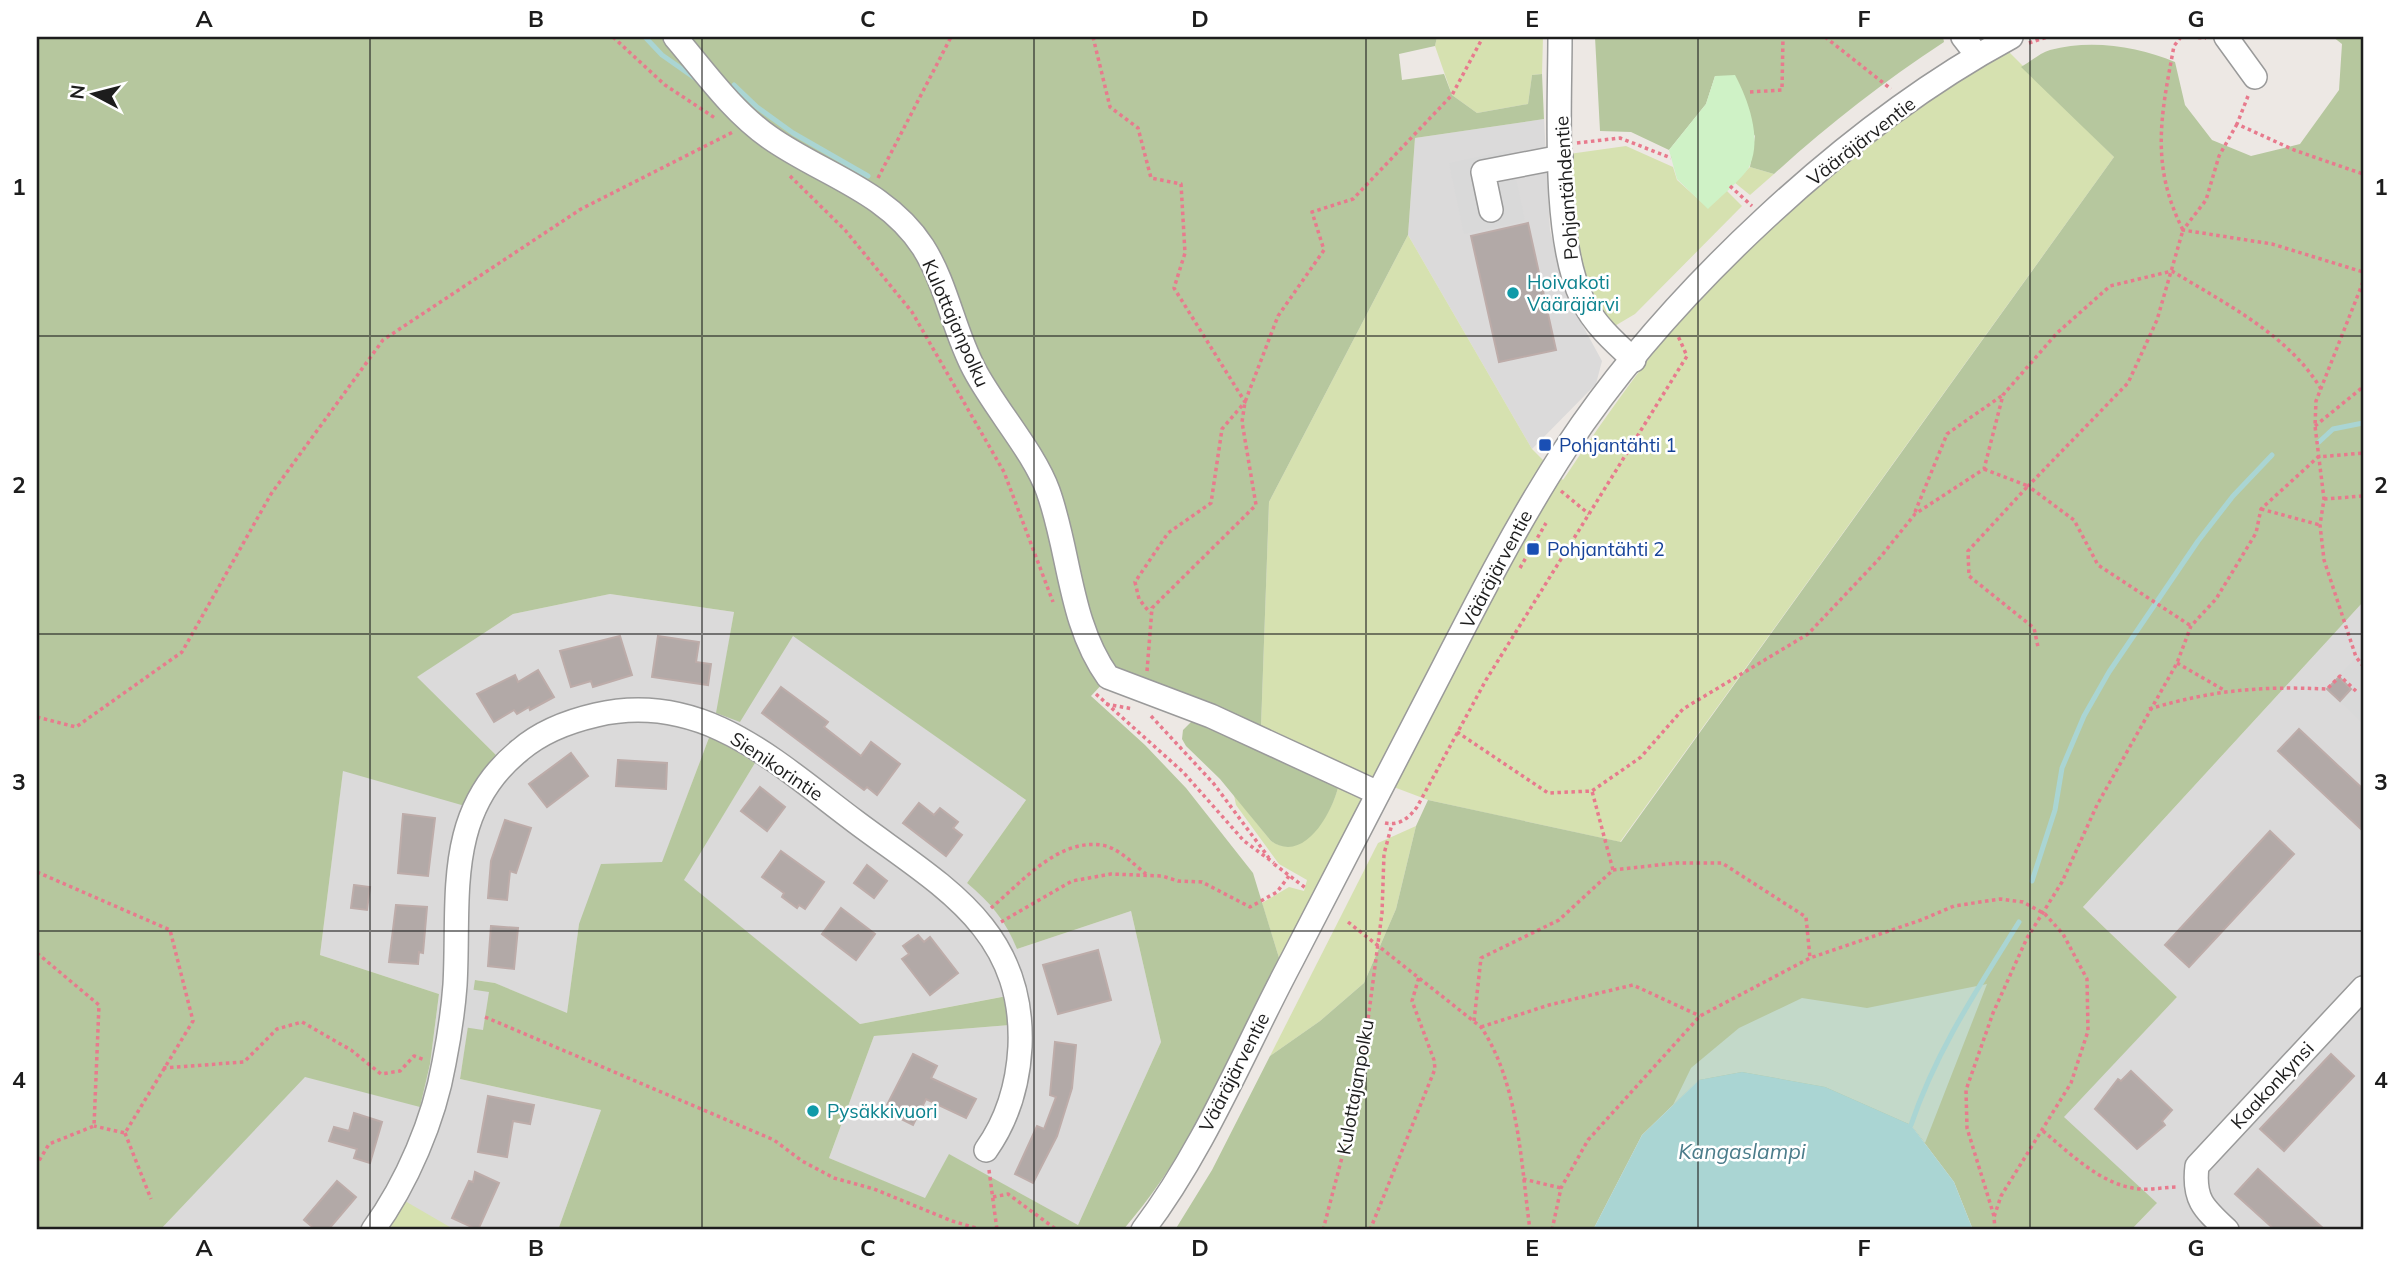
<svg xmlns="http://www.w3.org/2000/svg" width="2400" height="1267" viewBox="0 0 2400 1267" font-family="Mulish,sans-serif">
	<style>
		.residential { fill: #dbdada }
		.grass { fill: #d6e1b0 }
		.forest { fill: #b6c79e }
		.wetland { fill: #c3d9c9 }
		.park { fill: #cff2c6 }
		.parking { fill: #d9d9d9 }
		.water { fill: #aad5d3 }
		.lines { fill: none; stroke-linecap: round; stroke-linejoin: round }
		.stream { stroke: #aad5d3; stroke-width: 5 }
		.building { fill: #b2a9a7; stroke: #bdaca9; stroke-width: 2 }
		.minor-casing { stroke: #9a9a9a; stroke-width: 26 }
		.path { stroke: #e87a8d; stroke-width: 3.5; stroke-dasharray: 3.5 3.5; stroke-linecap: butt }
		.minor { stroke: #fff; stroke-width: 23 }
		.grid { fill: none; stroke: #1d1d1d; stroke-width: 2; stroke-opacity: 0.55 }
		.culture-dot { fill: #0f9aa8; stroke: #fff; stroke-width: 2.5 }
		.transit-dot { fill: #1a4fb4; stroke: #fff; stroke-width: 2.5 }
		.labels { text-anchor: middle; stroke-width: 5; stroke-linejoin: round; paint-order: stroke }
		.street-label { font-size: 19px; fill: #1d1d1d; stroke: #fff }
		.culture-label { font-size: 19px; fill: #0d838f; stroke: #fff; text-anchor: start }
		.transit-label { font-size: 19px; fill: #164399; stroke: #fff; text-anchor: start }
		.water-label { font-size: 21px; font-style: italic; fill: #4c7d8b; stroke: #fff }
		.neatline { fill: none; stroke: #1d1d1d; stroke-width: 2.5 }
		.grid-label { font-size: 23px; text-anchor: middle; font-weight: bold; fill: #1d1d1d }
	</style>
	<rect width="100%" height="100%" fill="#ede8e4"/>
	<!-- residential -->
	<g class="residential">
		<path d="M1544 119 1550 230 1566 295 1602 361 1596 384 1532 449 1408 235 1415 138Z"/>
		<path d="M610 594 734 612 717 712 793 635 1026 800 967 883 986 899 1008 926 1017 949 1131 911 1161 1042 1078 1225 949 1155 925 1199 829 1158 874 1036 1010 1025 1006 996 860 1024 683 880 755 763 710 735 662 863 579 924 567 1014 495 983 476 980 460 1079 601 1110 558 1230H160L305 1076 420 1106 430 1064 439 994 320 955 343 770 496 755 416 677 513 614Z"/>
		<path d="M2363 602V1230H2131L2156 1204 2063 1117 2177 997 2083 907Z"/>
	</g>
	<!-- grass -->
	<g class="grass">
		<path d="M1437 37H1543L1542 74 1532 75 1528 104 1477 113 1452 95 1435 46Z"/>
		<path d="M2004 47 2114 157 1620 842 1428 800 1362 775 1261 727 1269 502 1408 235 1532 449 1563 480C1613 406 1663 333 1726 270 1810 184 1905 115 2004 47Z"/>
		<path d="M1626 146 1673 167 1677 180 1708 208 1726 190 1742 206 1635 314 1613 327C1572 265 1573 226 1569 154Z"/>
		<path d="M1750 167 1774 174 1750 195 1734 182Z"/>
		<path d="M1339 783 1362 797V800L1280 961 1262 903 1289 887 1304 891 1307 880 1279 864 1236 805 1234 795 1271 841C1303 863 1334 810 1339 783Z"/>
		<path d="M1416 826 1396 909 1364 983 1320 1021 1270 1056 1378 843Z"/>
		<path d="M405 1201 455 1230H388Z"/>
	</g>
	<!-- forest -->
	<g class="forest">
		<path d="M37 37H1437L1435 46 1399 54 1402 80 1444 74 1452 95 1477 113 1528 104 1532 75 1542 74 1544 119 1415 138 1408 235 1269 502 1261 727 1210 705 1106 680 1091 696 1145 745 1186 788 1253 873 1280 961C1234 1052 1191 1152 1123 1230H558L601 1110 460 1079 475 980 495 983 567 1013 579 924 601 864 662 862 710 735 755 763 684 880 860 1024 1007 996 1010 1025 874 1036 829 1158 925 1198 949 1154 1078 1225 1161 1042 1131 911 1017 949C1006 921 990 902 967 883L1026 800 793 636 740 722 716 713 734 612 610 594 513 614 417 677 496 755 465 806 343 771 320 955 439 994 430 1064 420 1107 305 1077 160 1230H37Z"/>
		<path d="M1595 37H1943L1944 42C1883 82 1828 125 1774 174L1750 167 1755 136 1715 76 1706 104 1669 150 1631 132 1600 131Z"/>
		<path d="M2333 37H2363V602L2083 907 2177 997 2064 1117 2157 1203 2131 1230H1973L1954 1182 1911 1125 1699 1080 1642 1135 1593 1230H1175L1212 1170 1270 1056 1320 1021 1364 983 1396 909 1416 826 1428 800 1621 842 2114 157 2021 67C2030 62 2040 53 2050 50 2090 39 2138 46 2175 62L2185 105 2212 140 2251 156 2300 144 2339 90 2342 44Z"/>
		<path d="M1195 718 1339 783C1334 810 1305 865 1271 841L1220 779 1186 746 1182 739 1183 730Z"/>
	</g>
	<!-- wetland -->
	<path class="wetland" d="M1987 984 1925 1143 1911 1125 1825 1087 1742 1072 1699 1080 1673 1105 1691 1068 1739 1028 1802 998 1867 1008Z"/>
	<!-- park -->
	<path class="park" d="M1735 75C1748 99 1762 138 1750 165 1746 176 1718 199 1708 209L1677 179 1669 150 1706 104 1715 76Z"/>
	<!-- parking -->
	<g class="parking">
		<path d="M1510 150 1525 221 1464 234 1449 163Z"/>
		<path d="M2363 650V723L2327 689Z"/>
		<path d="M455 987 489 992 483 1030 450 1025Z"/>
	</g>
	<!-- water -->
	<path class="water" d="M1742 1072 1825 1087 1911 1125 1954 1182 1973 1230H1593L1642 1135 1699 1080Z"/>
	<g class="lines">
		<!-- stream -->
		<g class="stream">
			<path d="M645 37 662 55 699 81"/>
			<path d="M734 85 757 107 793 133 868 176"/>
			<path d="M2319 442 2333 429 2363 423"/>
			<path d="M2032 881 2055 810 2062 768 2084 716 2109 672 2198 541 2233 496 2272 455"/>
			<path d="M1911 1125C1936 1051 1978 988 2019 922"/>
		</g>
	</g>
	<!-- building -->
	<g class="building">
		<path d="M1528 223 1556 350 1499 362 1471 236Z"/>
		<path d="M620 636 632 675 593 687 591 681 571 687 560 651Z"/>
		<path d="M658 636 699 642 696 662 711 664 708 685 652 677Z"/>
		<path d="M538 670 554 697 530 710 529 707 517 714 514 710 494 722 477 694 515 675 518 682Z"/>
		<path d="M2339 677 2351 689 2340 701 2327 689Z"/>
		<path d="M781 687 828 722 824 727 861 756 871 742 900 764 877 795 867 787 864 790 762 713Z"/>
		<path d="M2299 729 2363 789V831L2278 751Z"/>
		<path d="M571 753 588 776 547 807 529 784Z"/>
		<path d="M618 760 667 763 666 789 616 786Z"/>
		<path d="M760 787 785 807 767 831 741 811Z"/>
		<path d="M919 803 934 815 940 808 958 822 953 828 962 835 946 856 903 823Z"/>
		<path d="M403 814 435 818 428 876 398 873Z"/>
		<path d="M505 820 531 828 516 873 510 871 507 900 488 898 491 861Z"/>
		<path d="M2270 831 2294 854 2189 967 2165 945Z"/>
		<path d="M781 851 824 882 805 909 799 905 797 908 782 897 784 893 762 877Z"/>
		<path d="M867 865 887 881 874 898 854 883Z"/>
		<path d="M354 885 370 887 367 910 351 908Z"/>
		<path d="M396 905 427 907 423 953 419 952 418 964 389 962Z"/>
		<path d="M841 908 875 934 856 960 822 934Z"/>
		<path d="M491 926 518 928 514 969 488 966Z"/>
		<path d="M918 935 924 942 930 937 958 973 930 995 902 959 909 954 903 946Z"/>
		<path d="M1098 950 1111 1000 1058 1014 1043 965Z"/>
		<path d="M1055 1042 1076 1045 1072 1088 1057 1136 1033 1183 1015 1174 1037 1126 1044 1129 1056 1097 1050 1095Z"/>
		<path d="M913 1054 937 1066 931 1078 976 1099 966 1118 926 1099 913 1125 897 1117 899 1111 887 1105Z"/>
		<path d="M2331 1054 2354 1076 2284 1151 2260 1129Z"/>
		<path d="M2131 1071 2172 1110 2162 1121 2165 1125 2137 1149 2095 1109 2118 1079 2121 1081Z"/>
		<path d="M488 1096 534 1105 530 1124 513 1121 507 1157 478 1152Z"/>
		<path d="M354 1113 382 1122 370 1163 354 1158 357 1149 329 1141 334 1127 349 1131Z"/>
		<path d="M2258 1169 2325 1230H2275L2235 1194Z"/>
		<path d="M475 1172 499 1183 478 1230 452 1218 469 1181 473 1182Z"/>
		<path d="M337 1181 356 1197 328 1230H316L304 1220Z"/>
	</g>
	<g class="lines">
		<!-- minor casing -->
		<g class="minor-casing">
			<g id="minor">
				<path d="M675 37C704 71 732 111 769 137 821 174 886 190 923 247 947 285 953 329 974 369 995 409 1034 452 1048 491 1070 552 1069 623 1108 677L1211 716 1378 793"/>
				<path d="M1560 37C1560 108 1552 236 1582 299 1593 323 1614 342 1634 360"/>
				<path d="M1963 37 1977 55"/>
				<path d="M2226 37 2255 77"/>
				<path d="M1491 210 1483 172 1561 157"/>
				<path d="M373 1230C407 1183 434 1120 444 1063 449 1038 453 1011 455 985 460 899 443 812 520 750 541 732 570 721 596 715 703 690 777 763 856 822 940 885 1025 928 1020 1047 1018 1084 1008 1119 986 1150"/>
				<path d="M1143 1230C1205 1148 1244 1050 1292 960 1342 864 1391 768 1441 672 1480 596 1519 520 1566 448 1668 294 1848 125 2011 37"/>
				<path d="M2227 1230C2203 1208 2193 1199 2197 1166L2363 988"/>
			</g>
		</g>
		<!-- path -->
		<g class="path">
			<path d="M613 37 665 85 715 118"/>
			<path d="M1093 37 1110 107 1138 128 1151 178 1181 184 1185 253 1174 288 1245 402 1222 429 1211 503 1168 533 1135 582 1139 599 1150 613"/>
			<path d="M1825 37 1891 89"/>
			<path d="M2181 37 2174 46C2161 115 2150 165 2183 230L2157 320 2128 383 2028 486 2074 520 2098 565 2191 626"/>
			<path d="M2191 37 2206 38"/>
			<path d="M2029 43 2047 37"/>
			<path d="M1750 92 1782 90 1783 37"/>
			<path d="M2248 96 2237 124 2294 150 2363 174"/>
			<path d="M2237 124 2219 156 2206 200 2183 230 2272 244 2363 272"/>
			<path d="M1577 143 1620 138 1671 158"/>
			<path d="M790 176 845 230 912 312 1004 472 1053 602"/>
			<path d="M878 178 951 37"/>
			<path d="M1730 186 1752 206"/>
			<path d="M2363 282 2316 401 2315 426 2324 499 2320 525 2324 560 2356 657 2363 666"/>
			<path d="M2315 426 2363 387"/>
			<path d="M1984 469 2028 486 1968 551 1969 576 2034 628 2038 647"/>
			<path d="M1561 491 1589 514"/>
			<path d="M2324 499 2363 496"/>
			<path d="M2261 509 2320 525"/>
			<path d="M1915 512 1947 434 2003 395"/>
			<path d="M1520 568 1546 523"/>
			<path d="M2177 663 2224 690"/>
			<path d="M1147 671 1152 608 1256 505 1242 422 1245 402 1278 316 1324 250 1312 212 1353 199 1452 95 1483 37"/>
			<path d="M1096 694 1183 772 1244 841 1274 863"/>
			<path d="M1106 704 1133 709"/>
			<path d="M2149 709C2214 690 2259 686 2327 689L2340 676 2356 691"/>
			<path d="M1151 716 1214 784 1269 858"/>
			<path d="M37 717 76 727 182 652 271 494 383 340 581 209 733 132"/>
			<path d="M1457 732 1548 793 1592 791 1641 757 1683 709 1808 634 1878 560 1915 514 1984 469 2003 395 2057 333 2110 286 2172 271C2224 303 2289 335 2321 389"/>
			<path d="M1385 823C1399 826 1409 818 1417 807L1486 680 1687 356 1678 336"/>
			<path d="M1274 864 1307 889"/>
			<path d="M1613 870 1676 863H1722L1806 917 1810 958"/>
			<path d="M37 872 170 930 193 1021 125 1133 94 1126"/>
			<path d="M991 908C1021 883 1057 839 1101 845 1118 847 1133 864 1146 874"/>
			<path d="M1001 922 1072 881 1111 874 1162 876 1178 881 1202 882 1250 907 1277 892 1289 876"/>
			<path d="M1348 922 1481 1027C1519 1084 1521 1164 1530 1230"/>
			<path d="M37 953 99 1005 94 1126 49 1144 37 1164"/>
			<path d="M485 1017 774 1140 802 1161 834 1178 874 1189 952 1221 983 1230"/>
			<path d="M1474 1021 1481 958 1559 920 1613 870 1592 791"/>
			<path d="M1481 1027 1549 1005 1633 985 1700 1016"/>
			<path d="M163 1068 244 1062 277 1029 302 1022 351 1050 381 1074 400 1071 414 1056 425 1060"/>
			<path d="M2043 1131C2071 1154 2102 1186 2140 1189 2152 1190 2165 1187 2178 1187"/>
			<path d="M125 1133 151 1199"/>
			<path d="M989 1170 997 1230"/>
			<path d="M1523 1179 1561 1188"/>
			<path d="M993 1197 1008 1194 1057 1230"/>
			<path d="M1994 1216 1967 1128 1966 1090 1993 1013 2027 938 2062 882 2097 805 2177 663 2191 626 2216 599 2256 533 2261 509 2318 457 2363 453"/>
			<path d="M1323 1230 1358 1096 1382 913 1384 854 1392 824"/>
			<path d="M1370 1230 1435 1069 1434 1060 1412 1001 1419 977"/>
			<path d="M1552 1230 1561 1188 1588 1140 1700 1016 1810 958 1921 920 1954 906 2000 899 2023 902 2045 914 2063 934 2087 979 2088 1031 2071 1083 2001 1196 1994 1217 1995 1230"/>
		</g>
		<!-- minor -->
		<use href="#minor" class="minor"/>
	</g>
	<!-- grid -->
	<path class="grid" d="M370 37V1230M702 37V1230M1034 37V1230M1366 37V1230M1698 37V1230M2030 37V1230M37 336H2363M37 634H2363M37 931H2363"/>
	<!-- markers -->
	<g class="culture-dot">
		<circle cx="1513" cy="293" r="7"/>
		<circle cx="813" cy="1111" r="7"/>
	</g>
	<g class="transit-dot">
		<rect x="1538" y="438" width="14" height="14" rx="3.5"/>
		<rect x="1526" y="542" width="14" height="14" rx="3.5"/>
	</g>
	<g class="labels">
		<!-- street labels -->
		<g class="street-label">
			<text transform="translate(1861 141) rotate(-38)" y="7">Vääräjärventie</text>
			<text transform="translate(1566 188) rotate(-94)" y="7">Pohjantähdentie</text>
			<text transform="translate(956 323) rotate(66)" y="7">Kulottajanpolku</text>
			<text transform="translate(1496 569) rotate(-62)" y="7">Vääräjärventie</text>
			<text transform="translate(777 766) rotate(34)" y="7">Sienikorintie</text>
			<text transform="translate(1234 1072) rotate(-63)" y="7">Vääräjärventie</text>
			<text transform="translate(2272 1085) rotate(-47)" y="7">Kaakonkynsi</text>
			<text transform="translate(1355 1087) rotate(-80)" y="7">Kulottajanpolku</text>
		</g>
		<!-- culture labels -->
		<g class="culture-label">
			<text x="1527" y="289">Hoivakoti<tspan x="1527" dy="22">Vääräjärvi</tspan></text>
			<text x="827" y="1118">Pysäkkivuori</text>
		</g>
		<!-- transit labels -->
		<g class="transit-label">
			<text x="1559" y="452">Pohjantähti 1</text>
			<text x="1547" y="556">Pohjantähti 2</text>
		</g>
		<!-- water labels -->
		<g class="water-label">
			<text x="1742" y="1159">Kangaslampi</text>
		</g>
	</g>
	<!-- border -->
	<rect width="2400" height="1267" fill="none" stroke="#ffffff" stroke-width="77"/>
	<!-- north arrow -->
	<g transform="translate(94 94) rotate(277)" stroke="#ffffff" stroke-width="5" paint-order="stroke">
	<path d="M0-5L12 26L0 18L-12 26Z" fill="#1d1d1d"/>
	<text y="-10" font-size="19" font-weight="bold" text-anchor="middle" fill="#1d1d1d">N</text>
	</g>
	<rect x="38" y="38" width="2324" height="1190" class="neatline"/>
	<g class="grid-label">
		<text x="204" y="27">A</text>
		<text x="536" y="27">B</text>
		<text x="868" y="27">C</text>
		<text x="1200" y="27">D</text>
		<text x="1532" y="27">E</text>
		<text x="1864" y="27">F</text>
		<text x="2196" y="27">G</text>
		<text x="19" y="195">1</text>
		<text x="2381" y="195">1</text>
		<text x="19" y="493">2</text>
		<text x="2381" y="493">2</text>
		<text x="19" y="790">3</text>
		<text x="2381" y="790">3</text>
		<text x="19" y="1088">4</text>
		<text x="2381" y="1088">4</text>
		<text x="204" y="1256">A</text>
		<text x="536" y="1256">B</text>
		<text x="868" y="1256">C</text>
		<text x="1200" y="1256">D</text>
		<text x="1532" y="1256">E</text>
		<text x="1864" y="1256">F</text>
		<text x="2196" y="1256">G</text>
	</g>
</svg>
